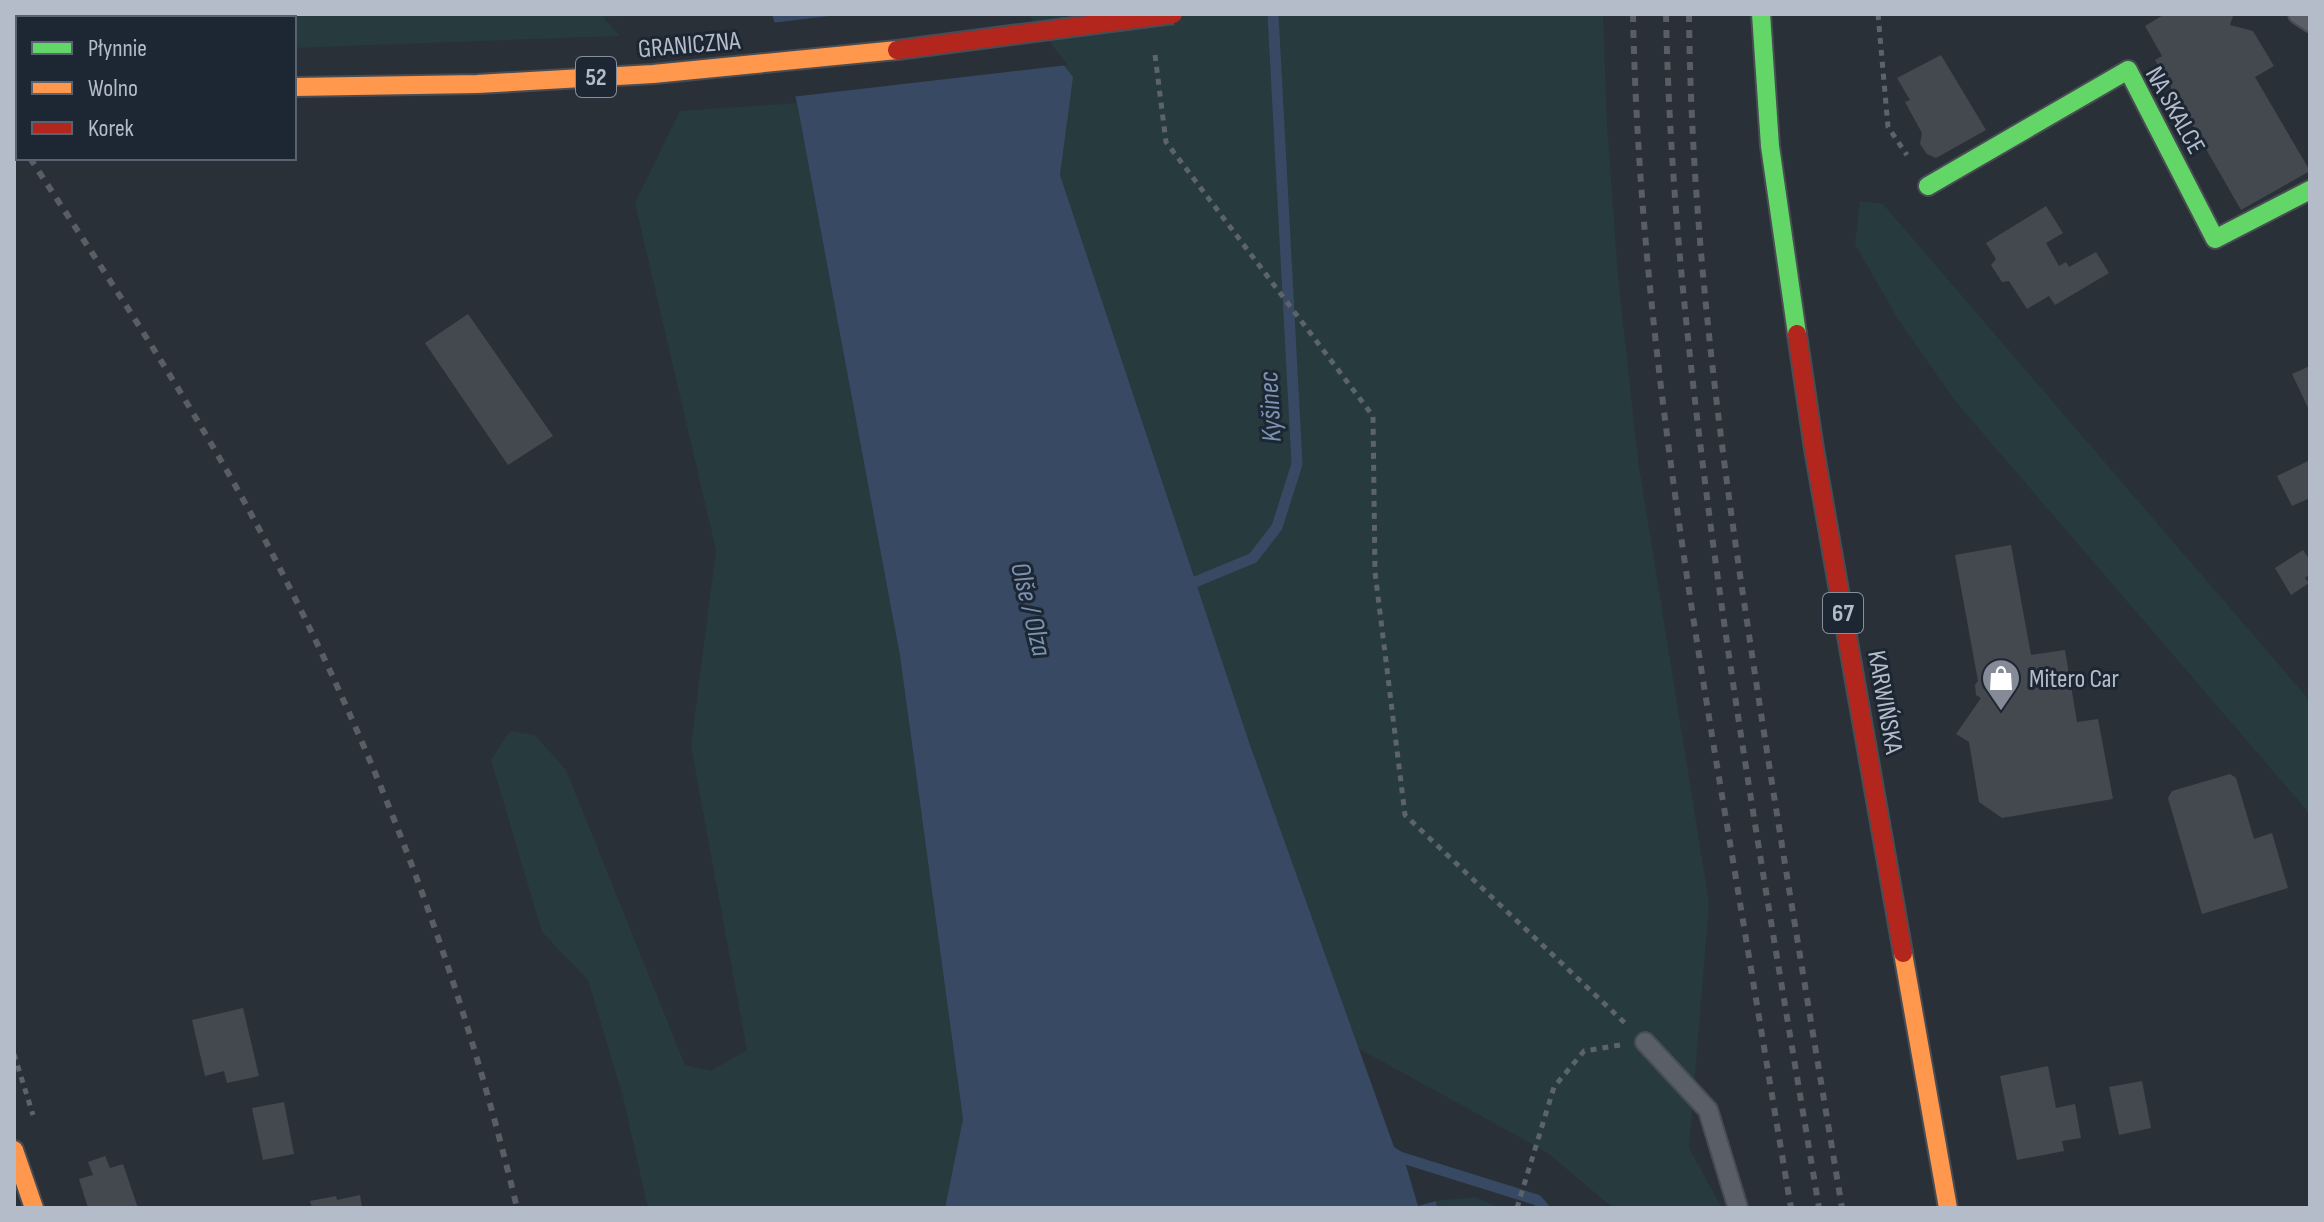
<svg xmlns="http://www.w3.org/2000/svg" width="2324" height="1222" viewBox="0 0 2324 1222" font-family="'Sofia Sans Condensed',sans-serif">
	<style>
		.green { fill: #273a3e }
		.water { fill: #384963 }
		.pier { fill: #2a3038 }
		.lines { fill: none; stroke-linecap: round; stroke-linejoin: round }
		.stream { stroke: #384963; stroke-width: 11 }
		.building { fill: #444950 }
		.lane-casing { stroke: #484c53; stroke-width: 22 }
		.fast-casing { stroke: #484c53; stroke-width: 22 }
		.slow-casing { stroke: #484c53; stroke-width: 22 }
		.jam-casing { stroke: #484c53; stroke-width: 22 }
		.path { stroke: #5d636a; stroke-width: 5; stroke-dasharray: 6 6; stroke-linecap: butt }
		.lane { stroke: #5a5e66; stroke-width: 18 }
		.fast { stroke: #63d668; stroke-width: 18 }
		.slow { stroke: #ff974d; stroke-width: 18 }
		.jam { stroke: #b3261e; stroke-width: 18 }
		.rail { stroke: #595d64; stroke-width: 6; stroke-dasharray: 8 8; stroke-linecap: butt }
		.jam-bridge-casing { stroke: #484c55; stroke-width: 22; stroke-linecap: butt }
		.jam-bridge { stroke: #b3261e; stroke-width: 18 }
		.labels { text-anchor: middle; stroke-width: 6; stroke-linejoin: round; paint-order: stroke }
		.shield { fill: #1d2633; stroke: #878f9c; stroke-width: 2 }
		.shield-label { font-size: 24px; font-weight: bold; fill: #b4bcc9 }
		.street-label { font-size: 26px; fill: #b4bcc9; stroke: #1d2633 }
		.poi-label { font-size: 26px; fill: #b4bcc9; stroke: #1d2633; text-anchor: start }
		.water-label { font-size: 28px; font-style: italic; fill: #7c92b1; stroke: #1d2633 }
	</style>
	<rect width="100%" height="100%" fill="#2a3038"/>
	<!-- green -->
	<g class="green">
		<path d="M237 14H667L603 17 620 36 294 48V18H237Z"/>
		<path d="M1023 14H1603L1607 123 1618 277 1638 460 1709 903 1689 1148 1722 1208H1613L1548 1153 1358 1048 1249 742 1060 175 1072 77Z"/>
		<path d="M797 103 900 656 963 1119 945 1208H648L623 1097 588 980 542 932 491 760 510 731 535 735 566 770 685 1065 711 1071 747 1050 691 746 716 550 635 203 680 111Z"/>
		<path d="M1860 201 1883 204 2310 701V814L1955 401 1898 319 1855 244Z"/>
		<path d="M1475 1197 1500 1208H1437L1436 1201Z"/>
	</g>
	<!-- water -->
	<path class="water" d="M772 14H1023L1073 77 1060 175 1249 742 1394 1147 1402 1152 1418 1206 1436 1201 1437 1208H945L963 1119 900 656 797 103Z"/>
	<!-- pier -->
	<path class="pier" d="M846 14H1028L1068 65 791 97 771 23Z"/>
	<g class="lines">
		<!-- stream -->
		<g class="stream">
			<path d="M1183 587 1253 558 1277 527 1297 464 1273 14"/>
			<path d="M1390 1154 1537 1200 1544 1208"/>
		</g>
	</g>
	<!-- building -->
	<g class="building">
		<path d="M2165 14H2226L2233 16 2230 25 2253 31 2274 66 2255 77 2310 171 2241 210 2155 60 2162 56 2145 26Z"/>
		<path d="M1941 55 1986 130 1936 158 1927 154 1920 144 1922 133 1905 102 1910 100 1897 78Z"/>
		<path d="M2046 206 2063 233 2046 243 2059 266 2066 262 2069 267 2096 252 2109 273 2055 305 2049 296 2027 309 2009 281 2002 282 1991 265 1996 259 1986 243Z"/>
		<path d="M468 314 553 436 508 465 425 343Z"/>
		<path d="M2310 366V412L2292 374Z"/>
		<path d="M2310 460V498L2292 506 2277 476Z"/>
		<path d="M2011 545 2031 655 2065 650 2077 722 2098 719 2113 799 2002 818 1979 802 1969 742 1956 734 1981 698 1976 695 1975 685 1978 681 1955 555Z"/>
		<path d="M2303 550 2310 560V574L2305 578 2309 583 2291 595 2275 568Z"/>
		<path d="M2230 774 2236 778 2254 839 2272 833 2288 888 2202 914 2168 798 2172 791Z"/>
		<path d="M243 1008 259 1076 227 1083 224 1071 205 1076 192 1020Z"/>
		<path d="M2048 1066 2056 1108 2075 1104 2081 1138 2062 1141 2064 1151 2017 1160 2000 1076Z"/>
		<path d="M2142 1081 2151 1128 2119 1135 2109 1087Z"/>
		<path d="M284 1102 294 1154 263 1160 252 1108Z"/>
		<path d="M105 1156 110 1168 123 1164 138 1208H88L79 1179 93 1175 88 1162Z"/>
		<path d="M360 1195 362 1208H312L310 1201 336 1196 337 1200Z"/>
	</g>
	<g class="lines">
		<!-- lane casing -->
		<g class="lane-casing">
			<g id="lane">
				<path d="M2298 14 2310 22"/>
				<path d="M1645 1042 1708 1110 1738 1208"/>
			</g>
		</g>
		<!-- fast casing -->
		<g class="fast-casing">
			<g id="fast">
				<path d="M1761 14 1770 146 1797 334"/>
				<path d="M1928 186 2128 70 2215 239 2310 190"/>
			</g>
		</g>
		<!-- slow casing -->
		<g class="slow-casing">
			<g id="slow">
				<path d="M294 87 477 84 653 74 897 50"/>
				<path d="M1903 953 1948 1208"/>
				<path d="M14 1150 34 1208"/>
			</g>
		</g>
		<!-- jam casing -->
		<g class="jam-casing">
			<g id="jam">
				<path d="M14 85H18"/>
				<path d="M1797 334 1814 449 1903 953"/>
			</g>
		</g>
		<!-- path -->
		<g class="path">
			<path d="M1878 14 1888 127 1907 155"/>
			<path d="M1155 55 1166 142 1373 416 1375 572 1405 815 1627 1025"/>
			<path d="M14 1054 33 1115"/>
			<path d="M1517 1208 1554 1087 1584 1051 1620 1045"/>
		</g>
		<!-- lane -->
		<use href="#lane" class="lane"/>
		<!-- fast -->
		<use href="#fast" class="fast"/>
		<!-- slow -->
		<use href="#slow" class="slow"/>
		<!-- jam -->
		<use href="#jam" class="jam"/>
		<!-- rail -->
		<g class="rail">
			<path d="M1633 14C1638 266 1676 517 1717 766 1742 913 1766 1061 1791 1208"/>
			<path d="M1666 14C1669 165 1684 316 1703 466 1734 715 1778 961 1819 1208"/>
			<path d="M1689 14C1691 219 1717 425 1748 628 1777 822 1810 1015 1842 1208"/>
			<path d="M14 133 18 139"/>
			<path d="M30 158C106 274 183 390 250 512 369 731 459 965 517 1208"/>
		</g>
		<!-- jam-bridge casing -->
		<g class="jam-bridge-casing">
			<path id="jam-bridge" d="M897 50 1173 14"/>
		</g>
		<!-- jam-bridge -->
		<use href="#jam-bridge" class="jam-bridge"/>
	</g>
	<!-- icons -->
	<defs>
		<g id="shop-pin" transform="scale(2)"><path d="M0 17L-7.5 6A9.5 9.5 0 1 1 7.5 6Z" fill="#848b96" stroke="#1d2633"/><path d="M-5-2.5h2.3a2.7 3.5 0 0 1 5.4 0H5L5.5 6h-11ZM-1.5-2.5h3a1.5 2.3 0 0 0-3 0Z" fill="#fff"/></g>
	</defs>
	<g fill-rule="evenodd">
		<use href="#shop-pin" x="2001" y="678"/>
	</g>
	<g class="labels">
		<!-- shield labels -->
		<g class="shield">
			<rect x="576" y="57" width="40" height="40" rx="6"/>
			<rect x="1823" y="593" width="40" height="40" rx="6"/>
		</g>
		<g class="shield-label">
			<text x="596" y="85">52</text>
			<text x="1843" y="621">67</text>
		</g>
		<!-- street labels -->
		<g class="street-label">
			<text transform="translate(689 44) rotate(-5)" y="9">GRANICZNA</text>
			<text transform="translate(2176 110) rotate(61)" y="9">NA SKALCE</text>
			<text transform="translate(1886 702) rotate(80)" y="9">KARWIŃSKA</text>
		</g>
		<!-- poi labels -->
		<g class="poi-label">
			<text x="2029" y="687">Mitero Car</text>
		</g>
		<!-- water labels -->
		<g class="water-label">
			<text transform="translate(1269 407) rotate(-93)" y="10">Kyšinec</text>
			<text transform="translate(1032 609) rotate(76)" y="10">Olše / Olza</text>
		</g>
	</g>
	<!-- border -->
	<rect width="2324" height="1222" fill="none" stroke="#b4bcc9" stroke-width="32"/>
	<!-- legend -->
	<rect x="16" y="16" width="280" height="144" fill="#1d2633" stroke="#59626f" stroke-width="2"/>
	<rect x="32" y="42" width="40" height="12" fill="#63d668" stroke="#59626f" stroke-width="2"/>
	<text x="88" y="56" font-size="24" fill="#b4bcc9">Płynnie</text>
	<rect x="32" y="82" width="40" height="12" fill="#ff974d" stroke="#59626f" stroke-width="2"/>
	<text x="88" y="96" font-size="24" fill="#b4bcc9">Wolno</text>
	<rect x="32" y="122" width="40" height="12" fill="#b3261e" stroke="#59626f" stroke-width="2"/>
	<text x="88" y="136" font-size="24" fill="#b4bcc9">Korek</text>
</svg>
